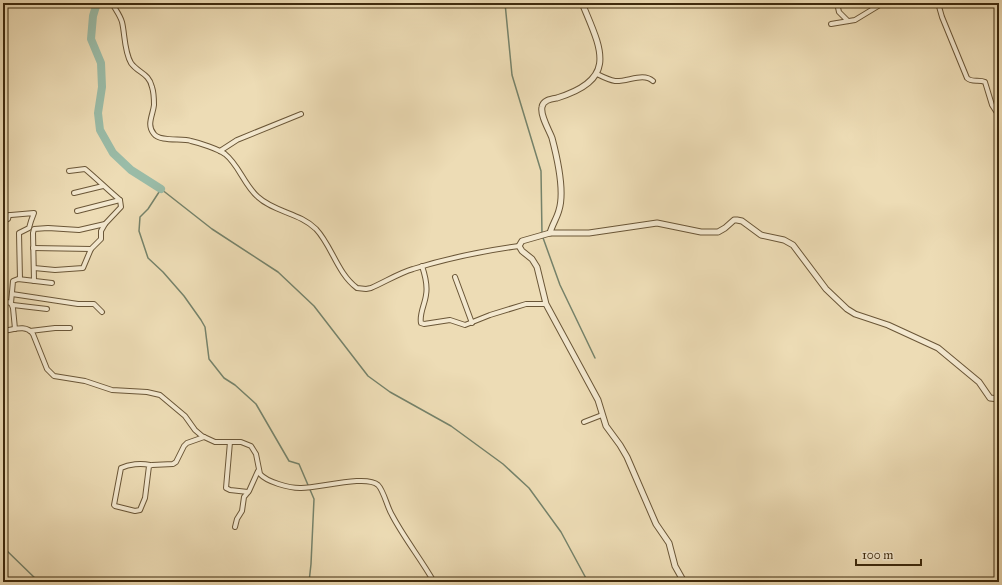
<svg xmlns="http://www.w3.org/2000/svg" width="1002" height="585" viewBox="0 0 1002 585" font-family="'IM FELL Great Primer',serif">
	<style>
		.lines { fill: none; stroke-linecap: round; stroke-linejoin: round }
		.stream { stroke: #75826a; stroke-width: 1.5 }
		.river { stroke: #9abca8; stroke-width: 8 }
		.minor-casing { stroke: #6a5637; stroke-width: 6 }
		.tertiary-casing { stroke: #6a5637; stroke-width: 7 }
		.minor { stroke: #f3e8cf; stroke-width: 4 }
		.tertiary { stroke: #f3e8cf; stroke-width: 5 }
	</style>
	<rect width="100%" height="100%" fill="#eddcb5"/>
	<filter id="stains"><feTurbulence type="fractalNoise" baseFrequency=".005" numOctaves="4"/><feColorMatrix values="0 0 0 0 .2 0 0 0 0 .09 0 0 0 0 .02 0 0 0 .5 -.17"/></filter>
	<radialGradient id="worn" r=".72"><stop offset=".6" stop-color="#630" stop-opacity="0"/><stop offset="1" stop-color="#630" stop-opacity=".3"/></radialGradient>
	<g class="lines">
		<!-- stream -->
		<g class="stream">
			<path d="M505 3 512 75 541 171 542 235 560 285 595 358"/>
			<path d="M3 547 39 582"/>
			<path d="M309 582 311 564 314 499 299 464 289 461 256 404 235 385 224 378 209 359 205 327 201 320 184 296 163 272 148 258 139 231 140 217 148 209 161 189 212 229 278 272 314 306 368 376 390 392 451 426 503 464 529 488 561 532 588 582"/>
		</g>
		<!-- river -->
		<path class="river" d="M97 3 93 16 91 39 101 63 102 87 98 113 100 130 113 153 131 170 161 189"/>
		<!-- minor casing -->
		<g class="minor-casing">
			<g id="minor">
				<path d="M112 3C115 9 120 15 122 22 125 34 124 51 131 63 138 73 149 73 152 87 154 93 154 99 154 105 153 115 146 125 154 134 160 142 182 138 191 141 200 143 218 149 225 154 239 165 244 185 258 197 274 212 300 213 316 229 332 246 337 273 357 288L366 289 371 288C385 282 399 273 413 269 448 258 483 251 519 246"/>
				<path d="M837 3 839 12 848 21"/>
				<path d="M938 3 942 17 967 78C972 83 979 79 985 82L992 105 999 116"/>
				<path d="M525 5V3"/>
				<path d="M831 24 855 20 883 3"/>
				<path d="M597 74C603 77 609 80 615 81 628 82 643 72 653 81"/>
				<path d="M220 151 237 140 301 114"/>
				<path d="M74 193 103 186"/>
				<path d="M77 211 120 200"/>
				<path d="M3 221 8 219 9 215H11L34 213 31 221 29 228 19 233 20 279"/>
				<path d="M33 248 91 249"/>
				<path d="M422 266C425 275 428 285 426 295 425 304 419 314 421 323L424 324 450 320 465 325 490 315 526 304H546"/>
				<path d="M34 268 55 270 83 268 91 249 101 239V231L105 224"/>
				<path d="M455 277 472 323"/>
				<path d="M34 281 33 233 34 229 48 228 79 230 105 224 121 207 120 200C108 190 97 179 85 169L69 171"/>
				<path d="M12 294 78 304H94L102 312"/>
				<path d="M3 301 11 303"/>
				<path d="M13 305 47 309"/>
				<path d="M15 329 13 308 11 303 13 281 18 279 52 283"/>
				<path d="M3 331C13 330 26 324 33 334L47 369 54 376 85 381 112 390 147 392 160 395 185 416 195 430 202 436 215 442H241L251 446 256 454 260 474C267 482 289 488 300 488 316 489 366 474 378 485 384 491 387 507 392 515 404 538 421 559 434 582"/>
				<path d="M30 331 55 328H70"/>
				<path d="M584 422 602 415"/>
				<path d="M230 442 226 488 230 490 248 492"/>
				<path d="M150 465C141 463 129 464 121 468L114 505 115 506 135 511 140 510 145 498 149 466 152 465 173 464 176 462 184 446 187 443 204 437"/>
				<path d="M235 527 237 519 242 511 244 497 249 491 258 471"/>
				<path d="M3 578 7 582"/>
			</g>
		</g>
		<!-- tertiary casing -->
		<g class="tertiary-casing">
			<g id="tertiary">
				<path d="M550 233C552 225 557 218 559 210 565 191 557 157 552 138 549 130 540 115 542 107 543 100 551 99 557 98 619 79 601 49 582 3"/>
				<path d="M684 582 675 566 669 543 656 524 627 457 620 445 606 426 598 400 546 304 537 267 532 259 522 251 519 246 522 241 550 233H589L657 223 701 232H718L725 228 734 220H737L742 221 761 235 784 240 793 245 826 289 847 309 855 314 888 325 938 348 979 382 990 398 999 399"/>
			</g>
		</g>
		<!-- minor -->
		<use href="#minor" class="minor"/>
		<!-- tertiary -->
		<use href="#tertiary" class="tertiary"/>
	</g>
	<!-- margin -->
	<rect width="1002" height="585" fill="none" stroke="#eddcb5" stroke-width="16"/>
	<rect x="4" y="4" width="994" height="577" fill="none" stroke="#3e2a0d" stroke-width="2"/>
	<rect x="8" y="8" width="986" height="569" fill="none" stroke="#3e2a0d"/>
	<!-- scale -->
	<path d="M856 559v6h65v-6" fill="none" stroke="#3e2a0d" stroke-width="2"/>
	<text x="862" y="559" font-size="12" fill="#3e2a0d" stroke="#f3e8cf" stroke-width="3" paint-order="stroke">100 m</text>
	<rect width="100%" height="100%" filter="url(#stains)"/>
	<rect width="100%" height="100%" fill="url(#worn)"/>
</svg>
